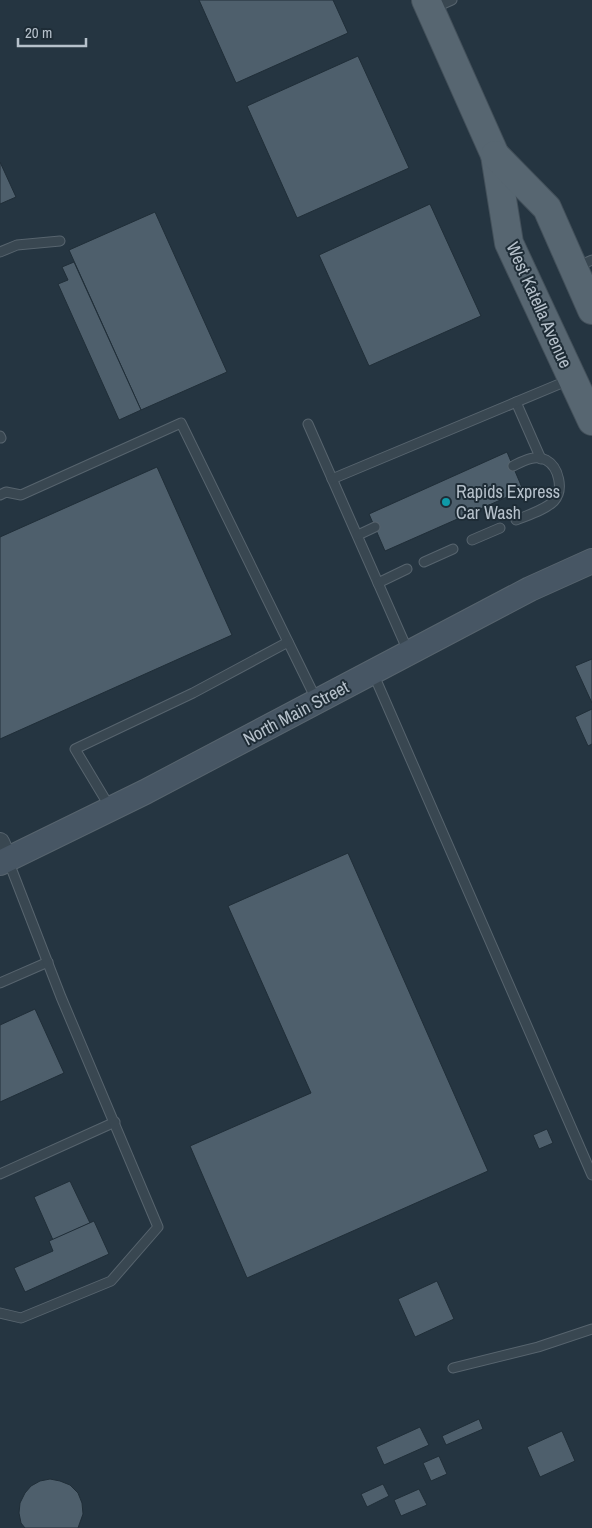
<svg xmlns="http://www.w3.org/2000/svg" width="592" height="1528" viewBox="0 0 592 1528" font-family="'Archivo Narrow',sans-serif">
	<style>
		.building { fill: #4e5f6c; stroke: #202e38 }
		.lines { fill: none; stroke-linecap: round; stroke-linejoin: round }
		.service-casing { stroke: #57646e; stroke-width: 11 }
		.minor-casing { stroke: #57646e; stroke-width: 20 }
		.secondary-casing { stroke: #57646e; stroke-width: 26 }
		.primary-casing { stroke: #43505a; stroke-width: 30 }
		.service { stroke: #394751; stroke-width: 9 }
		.minor { stroke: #394751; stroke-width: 18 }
		.secondary { stroke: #475664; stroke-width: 24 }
		.primary { stroke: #576671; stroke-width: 28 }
		.culture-dot { fill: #0f9aa8; stroke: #1e2c36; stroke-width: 2 }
		.labels { text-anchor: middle; stroke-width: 4; stroke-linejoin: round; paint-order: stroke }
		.street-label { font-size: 18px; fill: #b6c1cb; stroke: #1e2c36 }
		.poi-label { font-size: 18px; fill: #b6c1cb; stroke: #1e2c36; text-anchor: start }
	</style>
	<rect width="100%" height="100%" fill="#253541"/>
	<!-- building -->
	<g class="building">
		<path d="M199 0H333L348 33 236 83Z"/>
		<path d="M358 56 409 168 297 218 247 106Z"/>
		<path d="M0 162 16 197 0 204Z"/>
		<path d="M430 204 481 316 369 366 319 255Z"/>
		<path d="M155 212 227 372 141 410 69 250Z"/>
		<path d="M74 262 141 410 119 420 58 284 68 280 62 267Z"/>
		<path d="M507 452 523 490 385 551 369 514Z"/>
		<path d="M157 467 232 635 0 739V537Z"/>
		<path d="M592 659V703L575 666Z"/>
		<path d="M592 709V744L588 746 575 717Z"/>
		<path d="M348 853 488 1171 247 1278 190 1146 311 1093 228 906Z"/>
		<path d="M35 1009 64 1073 0 1102V1025Z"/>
		<path d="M547 1129 553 1143 539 1149 533 1135Z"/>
		<path d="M70 1181 90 1223 53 1240 34 1197Z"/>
		<path d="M94 1221 109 1254 25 1292 14 1268 53 1251 49 1241Z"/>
		<path d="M437 1281 454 1319 415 1337 398 1299Z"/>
		<path d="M479 1419 483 1429 446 1445 442 1436Z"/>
		<path d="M420 1427 429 1445 384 1465 376 1447Z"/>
		<path d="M562 1431 575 1461 540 1477 527 1447Z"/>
		<path d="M439 1456 447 1474 431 1481 423 1463Z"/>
		<path d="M50 1479 60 1481 70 1485 78 1493 82 1503 83 1514 78 1528H25L21 1523 19 1513 20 1503 25 1493 31 1486 40 1481Z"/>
		<path d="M383 1484 389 1496 367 1507 361 1494Z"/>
		<path d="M419 1489 427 1505 401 1516 394 1500Z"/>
	</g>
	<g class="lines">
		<!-- service casing -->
		<g class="service-casing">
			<g id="service">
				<path d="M432 9 452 0"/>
				<path d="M0 252 17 245 60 241"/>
				<path d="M576 267 592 260"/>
				<path d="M516 402 541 459"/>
				<path d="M308 424 408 651"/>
				<path d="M0 436 1 438"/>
				<path d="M513 466C523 461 535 454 546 460 559 467 564 490 554 501 545 510 528 515 516 520"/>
				<path d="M332 479 569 380"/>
				<path d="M0 495 6 492 21 495 181 423 317 701"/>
				<path d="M358 535 375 527"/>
				<path d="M472 540 500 528"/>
				<path d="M424 562 453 549"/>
				<path d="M378 583 407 569"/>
				<path d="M373 673 592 1175"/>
				<path d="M111 809 75 749 193 693 288 642"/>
				<path d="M0 983 48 962"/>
				<path d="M0 1174 115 1122"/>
				<path d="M0 1313 21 1318 111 1281 158 1227 61 997 8 860"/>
				<path d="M453 1368 538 1347 592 1329"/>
			</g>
		</g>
		<!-- minor casing -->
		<g class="minor-casing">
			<path id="minor" d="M0 842 8 860"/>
		</g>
		<!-- secondary casing -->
		<g class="secondary-casing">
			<path id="secondary" d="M0 863 145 792 530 589 592 561"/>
		</g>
		<!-- primary casing -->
		<g class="primary-casing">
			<g id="primary">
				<path d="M426 0 495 155 509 243 592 421"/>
				<path d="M495 155 547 208 592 310"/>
			</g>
		</g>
		<!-- service -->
		<use href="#service" class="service"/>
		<!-- minor -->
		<use href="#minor" class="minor"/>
		<!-- secondary -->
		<use href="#secondary" class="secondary"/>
		<!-- primary -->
		<use href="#primary" class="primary"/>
	</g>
	<!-- markers -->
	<circle class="culture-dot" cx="446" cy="502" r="5"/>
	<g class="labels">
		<!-- street labels -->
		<g class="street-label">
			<text transform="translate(539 305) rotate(66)" y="6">West Katella Avenue</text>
			<text transform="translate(296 713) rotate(-28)" y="6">North Main Street</text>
		</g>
		<!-- poi labels -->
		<g class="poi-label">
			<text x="456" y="498">Rapids Express<tspan x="456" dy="21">Car Wash</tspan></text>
		</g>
	</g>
	<!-- scale -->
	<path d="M18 38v8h68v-8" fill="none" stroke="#b6c1cb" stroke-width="2.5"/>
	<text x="25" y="38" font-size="15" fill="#b6c1cb" stroke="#1e2c36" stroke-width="4" paint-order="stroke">20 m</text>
</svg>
